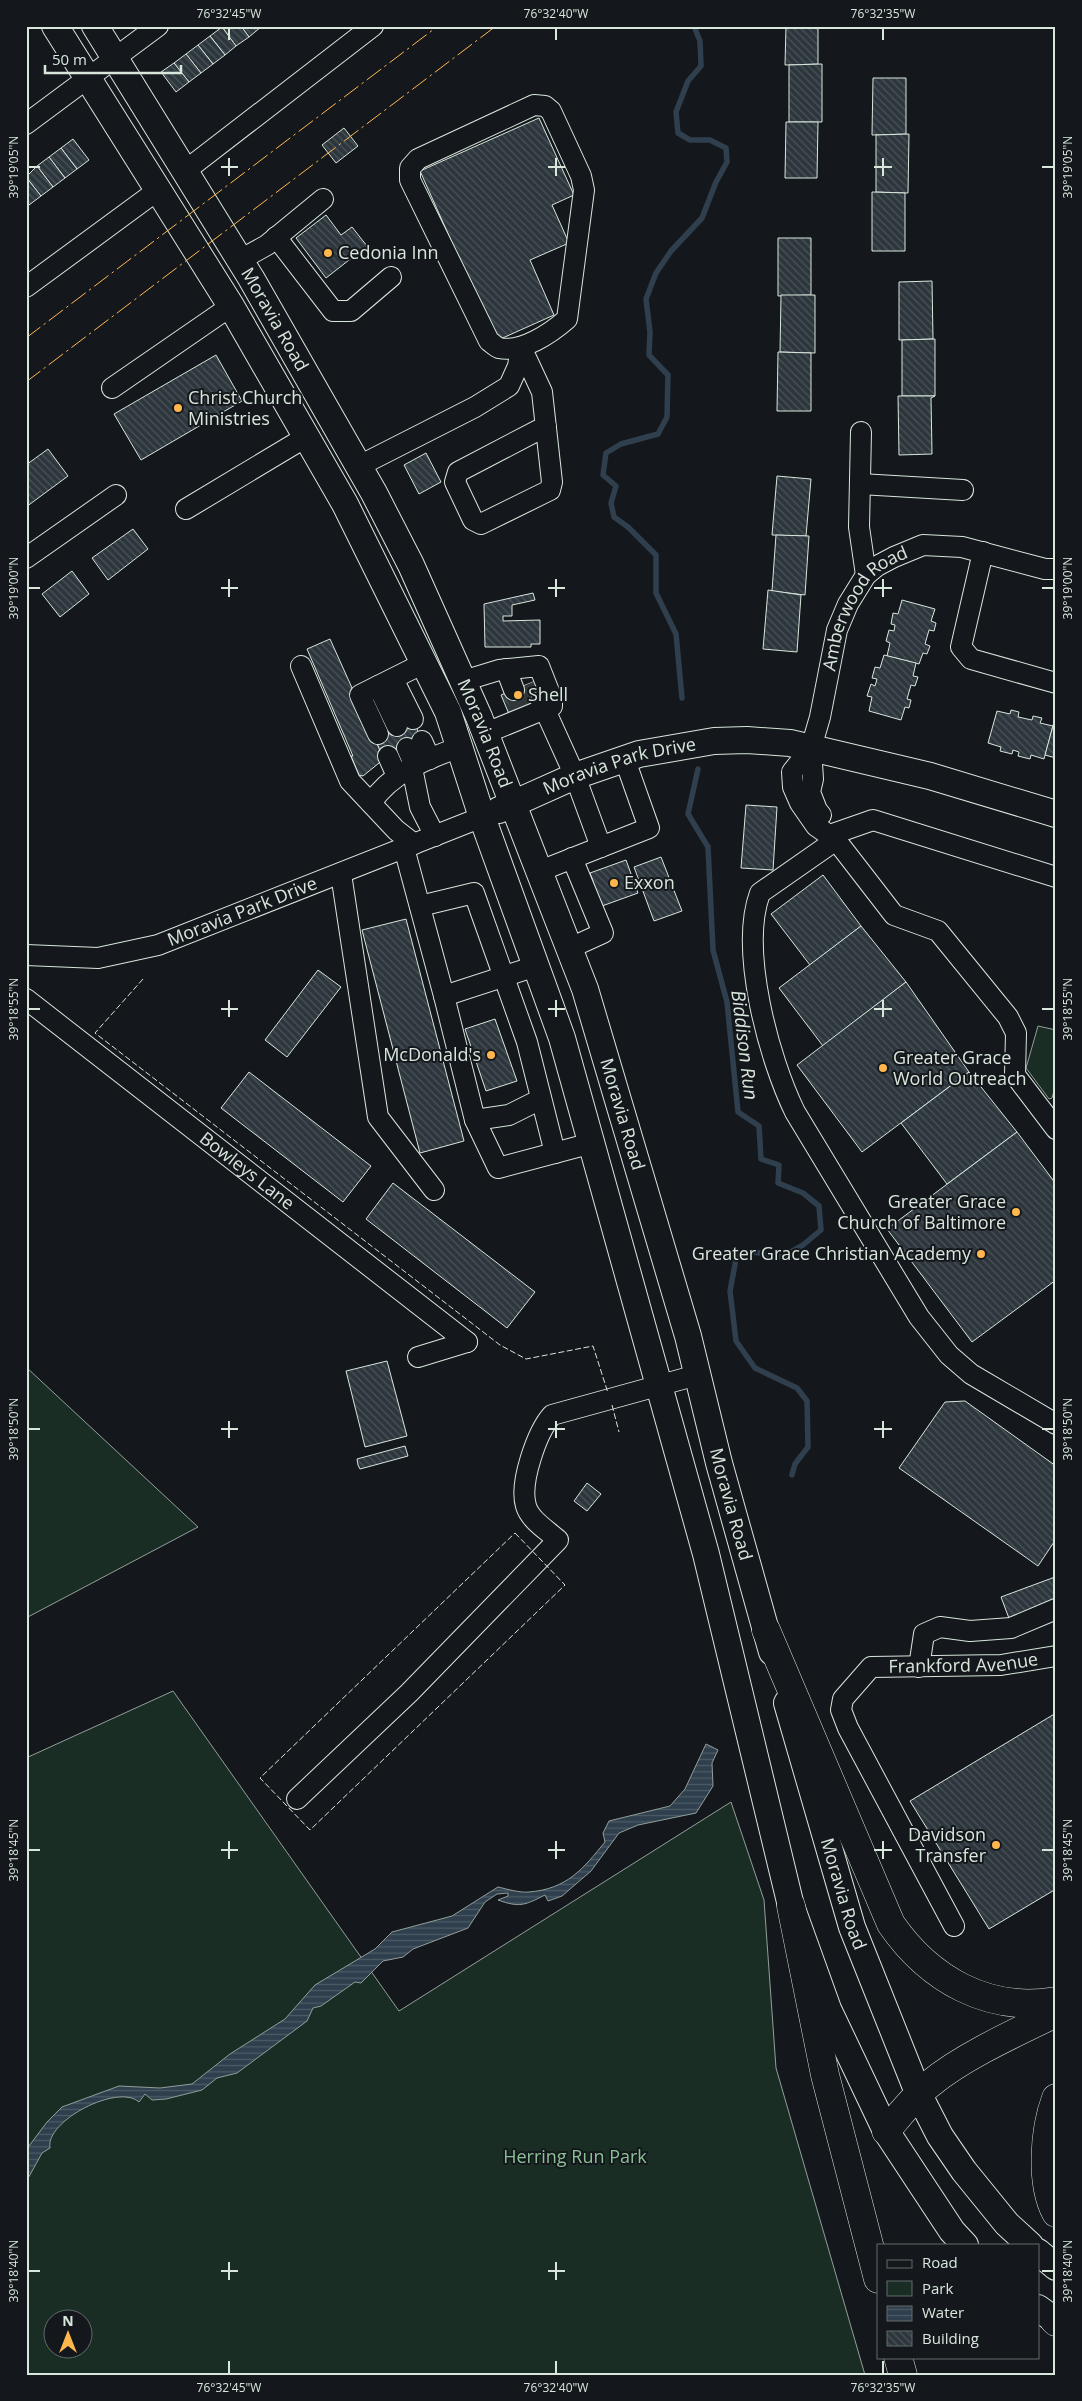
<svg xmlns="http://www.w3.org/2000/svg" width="1082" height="2401" viewBox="0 0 1082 2401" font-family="'Open Sans',sans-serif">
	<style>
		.park { fill: #1a2d24; stroke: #939e99; fill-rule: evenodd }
		.water { fill: url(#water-rules); stroke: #939e99 }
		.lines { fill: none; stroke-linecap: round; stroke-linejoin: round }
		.stream { stroke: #2f3f4d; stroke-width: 5.5 }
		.building { fill: url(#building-back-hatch); stroke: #d8e6dc }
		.minor-tunnel { stroke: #313739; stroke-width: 20; stroke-dasharray: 20 10; stroke-linecap: butt }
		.minor-casing { stroke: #d8e6dc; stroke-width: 22 }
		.major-casing { stroke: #d8e6dc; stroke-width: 28 }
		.highway-casing { stroke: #d8e6dc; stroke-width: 29 }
		.minor { stroke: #14181c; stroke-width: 20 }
		.major { stroke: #14181c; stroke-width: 26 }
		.highway { stroke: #14181c; stroke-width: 28 }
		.fence { stroke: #d8e6dc; stroke-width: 1; stroke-dasharray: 6 2.5; stroke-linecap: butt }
		.power { stroke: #ffb74d; stroke-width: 1; stroke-dasharray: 18 4 2.5 4; stroke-linecap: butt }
		.ticks { fill: none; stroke: #d8e6dc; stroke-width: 2 }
		.poi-dot { fill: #ffb74d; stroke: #14181c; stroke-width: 2 }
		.labels { text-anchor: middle; stroke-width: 4; stroke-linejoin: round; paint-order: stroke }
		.poi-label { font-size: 18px; fill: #d8e6dc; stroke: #14181c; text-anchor: start }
		.street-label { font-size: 18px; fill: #d8e6dc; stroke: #14181c }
		.park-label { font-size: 18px; fill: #8ac095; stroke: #14181c }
		.water-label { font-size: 19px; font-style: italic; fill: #d8e6dc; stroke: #14181c }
		.neatline { fill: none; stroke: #d8e6dc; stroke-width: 2 }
		.ticks-label { font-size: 12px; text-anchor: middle; fill: #d8e6dc }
	</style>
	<defs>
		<pattern id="water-rules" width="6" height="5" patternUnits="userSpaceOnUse" patternTransform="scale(1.25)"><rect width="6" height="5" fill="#2f3f4d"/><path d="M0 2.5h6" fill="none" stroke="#4c5b66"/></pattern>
		<pattern id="building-back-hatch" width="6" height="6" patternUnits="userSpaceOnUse" patternTransform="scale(1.25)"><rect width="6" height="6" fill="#2c363c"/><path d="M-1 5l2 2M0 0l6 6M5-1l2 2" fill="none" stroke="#4a5358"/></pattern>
	</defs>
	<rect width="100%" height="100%" fill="#14181c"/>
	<!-- park -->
	<g class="park">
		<path d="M1038 1026 1056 1030V1084L1052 1098 1049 1099 1026 1068Z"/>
		<path d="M26 1367 198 1527 26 1618Z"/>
		<path d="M173 1691 399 2011 731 1802 764 1900 776 2068 865 2375H26V1758ZM52 2318H82V2348H52Z"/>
	</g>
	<!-- water -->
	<path class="water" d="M706 1744 718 1750 712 1763 713 1786 696 1813 638 1825 619 1833 591 1871 562 1896 548 1901 545 1895C525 1905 520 1908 498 1900L508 1896V1893L497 1894 485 1902 468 1928 413 1949 403 1957 383 1961 361 1983 355 1982 321 2006 313 2008 307 2021 237 2073 217 2078 202 2090 166 2099 152 2100 145 2094 139 2102C118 2083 45 2121 50 2148L42 2153 26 2182V2150L47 2122 62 2107 119 2086 160 2088 192 2084 230 2054 285 2019 315 1985 375 1949 392 1932 452 1916 498 1887C507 1889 520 1893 529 1892 567 1889 583 1869 605 1842L603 1833 609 1821 670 1806 685 1789Z"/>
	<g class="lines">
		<!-- stream -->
		<g class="stream">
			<path d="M682 698 676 634 656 593V555L628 527 614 517 611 503 616 486 603 475 606 453 621 444 658 434 667 417 668 375 649 355 650 332 646 299 656 273 671 251 702 218 716 182 727 162 726 148 710 140H690L678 133 676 112 688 81 701 66 700 41 694 26"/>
			<path d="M698 769 688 814 708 847 713 950 727 1002 738 1112 759 1126 761 1159 779 1165 778 1183 803 1193 819 1206 821 1230 803 1245 782 1257 754 1252 737 1254 730 1291 736 1341 755 1368 797 1388 807 1401 808 1447 795 1464 792 1475"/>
		</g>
	</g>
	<!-- building -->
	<g class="building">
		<path d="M241 26H260L261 27 249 37Z"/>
		<path d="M241 26 249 37 236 46 222 27Z"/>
		<path d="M786 26H818V64L785 65Z"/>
		<path d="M222 27 236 46 225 55 210 36Z"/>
		<path d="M210 36 225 55 213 64 198 45Z"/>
		<path d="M198 45 213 64 201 73 186 54Z"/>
		<path d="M186 54 201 73 189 82 174 63Z"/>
		<path d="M174 63 189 82 176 92 161 72Z"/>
		<path d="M822 64V122H789V65Z"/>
		<path d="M873 78H906V134L872 135Z"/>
		<path d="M539 118 574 195 552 205 569 243 530 260 554 315 496 341 420 171Z"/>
		<path d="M786 122H818L817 178H785Z"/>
		<path d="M344 128 358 146 336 163 322 145Z"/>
		<path d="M909 134 908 193 876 192V135Z"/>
		<path d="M73 139 89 160 77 169 61 148Z"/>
		<path d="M61 148 77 169 65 178 49 157Z"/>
		<path d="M49 157 65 178 53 187 37 166Z"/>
		<path d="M37 166 53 187 41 196 26 177Z"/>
		<path d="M26 177 41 196 29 205 26 202Z"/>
		<path d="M872 192 905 193V251H872Z"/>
		<path d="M326 215 341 235 352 227 367 246 326 278 296 238Z"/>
		<path d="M778 238H811V295L778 296Z"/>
		<path d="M932 281 933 339 899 340V282Z"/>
		<path d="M781 295H815V353L780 352Z"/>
		<path d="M935 339V396H902V340Z"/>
		<path d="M778 352 811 353V411H777Z"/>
		<path d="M216 355 242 401 141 460 114 414Z"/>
		<path d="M898 396H935L931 398 932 454 899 455Z"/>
		<path d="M48 449 68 476 26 507V465Z"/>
		<path d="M426 453 441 482 419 494 404 465Z"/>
		<path d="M777 476 811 479 806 536 772 535Z"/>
		<path d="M133 529 148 549 108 580 92 558Z"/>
		<path d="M776 535 809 536 805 595 772 591Z"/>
		<path d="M72 571 89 594 60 617 42 594Z"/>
		<path d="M768 590 801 595 797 652 763 649Z"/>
		<path d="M533 593 535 600 512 605V616H503V621L540 620V644H531V647H485L484 604Z"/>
		<path d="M902 600 935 609 931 621 936 623 934 631 929 630 925 644 930 646 927 654 923 653 919 664 887 656 890 643 886 641 889 630 894 631 895 625 891 624 893 613 898 614Z"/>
		<path d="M330 639 384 759 363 776 359 775 351 756H353L307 649Z"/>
		<path d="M884 655 916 663 913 676 918 677 915 686 911 685 907 699 911 700 909 708 905 707 901 720 869 711 872 697 867 696 871 684 875 686 877 679 872 678 875 667 880 668Z"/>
		<path d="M538 680 546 699 509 714 501 695Z"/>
		<path d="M1011 710 1019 712 1018 717 1032 720 1033 716 1042 718 1040 723 1053 726 1044 759 1031 755 1030 759 1018 756 1019 752 1013 750 1012 754 1000 751 1001 747 988 743 997 711 1010 714Z"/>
		<path d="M413 719 422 741 383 758 374 736Z"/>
		<path d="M1054 722 1056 723V758L1045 755Z"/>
		<path d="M746 805 777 807 773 870 741 868Z"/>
		<path d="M661 857 682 911 654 921 634 867Z"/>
		<path d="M626 860 638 893 602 906 590 873Z"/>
		<path d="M823 875 861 926 810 965 771 914Z"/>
		<path d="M406 919 464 1141 420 1153 362 930Z"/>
		<path d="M861 926 906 982 823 1046 779 988Z"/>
		<path d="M318 970 341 987 287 1057 265 1040Z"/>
		<path d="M906 982 969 1072 862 1152 797 1065Z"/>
		<path d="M495 1019 517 1081 486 1091 465 1029Z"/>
		<path d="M249 1072 371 1166 343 1202 221 1108Z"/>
		<path d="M969 1072 1017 1132 947 1184 901 1123Z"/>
		<path d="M1017 1132 1056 1184V1280L972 1342 887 1229Z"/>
		<path d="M393 1183 535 1292 507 1328 366 1219Z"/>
		<path d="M387 1361 407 1436 365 1447 346 1371Z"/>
		<path d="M965 1401 1056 1466V1539L1038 1566 899 1468 945 1402Z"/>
		<path d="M405 1446 408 1456 360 1469 358 1465 357 1459Z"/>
		<path d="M587 1483 601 1494 587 1511 574 1501Z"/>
		<path d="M1055 1577 1056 1604 1010 1621 1001 1597Z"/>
		<path d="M1056 1713V1889L989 1929 910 1801Z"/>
	</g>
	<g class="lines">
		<!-- minor-tunnel -->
		<g class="minor-tunnel">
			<path d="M533 682 541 701"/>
			<path d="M514 690 522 709"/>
		</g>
		<!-- minor casing -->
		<g class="minor-casing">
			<g id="minor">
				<path d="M534 105 545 106 551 111 581 176 584 190 567 319C551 333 522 353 499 348 496 347 492 343 489 341L410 180V168L418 159Z"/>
				<path d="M26 124 158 26"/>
				<path d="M185 171 373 26"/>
				<path d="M276 237 333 311H351L391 277"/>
				<path d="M240 260 267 245 323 199"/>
				<path d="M26 287 158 190"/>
				<path d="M521 347 542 392 552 482 550 490 481 524 473 520 455 482 458 472 546 426"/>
				<path d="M112 388 231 306"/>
				<path d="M861 432 859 527 866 575"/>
				<path d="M359 466 475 407 509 386 518 366 521 347"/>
				<path d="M860 484 963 490"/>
				<path d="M186 509 306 437"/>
				<path d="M983 552 961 647 971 659 1056 683"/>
				<path d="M26 558 116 495"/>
				<path d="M301 666 350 781 396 830 414 844"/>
				<path d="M506 669 514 690"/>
				<path d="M393 679 413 719"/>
				<path d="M463 681 499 670 539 666 552 699V706L486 733"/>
				<path d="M378 686 360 695 378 734"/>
				<path d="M541 701 575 776 601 847"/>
				<path d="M397 726 378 686 424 663"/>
				<path d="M422 741 430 759"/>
				<path d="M407 748 415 766"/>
				<path d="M811 748 792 772 793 787 800 803 816 826 836 840 894 915 938 931 1008 1017 1016 1033 1015 1075 1056 1129"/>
				<path d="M388 756 397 776"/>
				<path d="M412 768 420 807 435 836"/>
				<path d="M371 803C391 773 426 759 460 747"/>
				<path id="s1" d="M821 815 817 810 810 792 813 779 811 748 820 717 837 630 848 604 866 575 877 566 894 557 923 545 962 547 1045 569H1056"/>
				<path d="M830 835 873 820 1056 877"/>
				<path d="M836 840 760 893C739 950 769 1059 795 1112L919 1317 949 1355 971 1374 1056 1424"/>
				<path d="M404 848 444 996 475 1120 498 1168 592 1143"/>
				<path d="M540 871 649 828 625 760"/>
				<path d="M341 874 378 1117 434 1190"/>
				<path d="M420 906 474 893 527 1042 555 1153"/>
				<path d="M570 948 603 933 572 858"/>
				<path id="s2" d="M26 955 98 958 158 945 482 817"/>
				<path d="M444 996 536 966"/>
				<path id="s3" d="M26 999 467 1342"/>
				<path d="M475 1120 509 1115 541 1099"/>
				<path d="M418 1357 467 1342"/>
				<path d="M919 1667 924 1634 940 1627 970 1631 1011 1628 1056 1609"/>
				<path d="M297 1799 409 1693 558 1540C547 1530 530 1520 526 1506 519 1483 537 1432 552 1415L697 1375"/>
				<path id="s4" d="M954 1926 848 1728 841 1710 843 1699 871 1667 1001 1665 1056 1656"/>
			</g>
		</g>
		<!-- major casing -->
		<g class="major-casing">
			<g id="major">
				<path d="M55 26 231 306 345 504 448 712 482 817 562 1038 706 1554 791 1906 828 2009 886 2131 952 2231 965 2245"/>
				<path id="s5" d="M95 26 251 278 374 493 411 565 479 717 585 989 688 1336 719 1463 772 1652"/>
				<path id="s6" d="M499 810 575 776 639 754 714 741 747 740 790 743 930 776 1056 814"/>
				<path id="s7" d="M787 1703 852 1927 919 2095 940 2136 964 2171 1007 2224 1030 2245"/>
				<path d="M1038 2252 1056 2267"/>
				<path d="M1038 2308 1056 2321"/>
			</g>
		</g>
		<!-- highway casing -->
		<g class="highway-casing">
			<g id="highway">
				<path d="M766 1630 891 1924C929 1979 988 2013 1056 2001"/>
				<path d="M791 1906 825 2075 878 2279"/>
				<path d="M1056 2098C1044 2130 1040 2183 1056 2213"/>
				<path d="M886 2131C900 2115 914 2096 931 2083 964 2056 1017 2032 1056 2013"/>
				<path d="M1054 2320 1056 2322"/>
				<path d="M898 2357 903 2375"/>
			</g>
		</g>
		<!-- minor -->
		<use href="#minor" class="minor"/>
		<!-- major -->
		<use href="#major" class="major"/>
		<!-- highway -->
		<use href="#highway" class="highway"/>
		<!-- fence -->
		<g class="fence">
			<path d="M143 979 95 1033 500 1345 526 1359 593 1346 608 1393"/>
			<path d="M612 1405 619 1432"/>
			<path d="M515 1533 565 1585 310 1830 260 1778Z"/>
		</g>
		<!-- power -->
		<g class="power">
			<path d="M26 338 438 26"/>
			<path d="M26 382 496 26"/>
		</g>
	</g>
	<!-- ticks -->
	<path class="ticks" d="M229 28V40M556 28V40M883 28V40M229 158V176M556 158V176M883 158V176M28 167H40M221 167H238M548 167H565M874 167H892M1042 167H1054M229 579V597M556 579V597M883 579V597M28 588H40M221 588H238M548 588H565M874 588H892M1042 588H1054M229 1000V1017M556 1000V1017M883 1000V1017M28 1009H40M221 1009H238M548 1009H565M874 1009H892M1042 1009H1054M229 1421V1438M556 1421V1438M883 1421V1438M28 1429H40M221 1429H238M548 1429H565M874 1429H892M1042 1429H1054M229 1841V1859M556 1841V1859M883 1841V1859M28 1850H40M221 1850H238M548 1850H565M874 1850H892M1042 1850H1054M229 2262V2280M556 2262V2280M28 2271H40M221 2271H238M548 2271H565M1042 2271H1054M229 2361V2374M556 2361V2374M883 2361V2374"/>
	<!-- markers -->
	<g class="poi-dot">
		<circle cx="328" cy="253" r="5"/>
		<circle cx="178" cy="408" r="5"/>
		<circle cx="518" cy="695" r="5"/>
		<circle cx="614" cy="883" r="5"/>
		<circle cx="491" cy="1055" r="5"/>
		<circle cx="883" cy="1068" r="5"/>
		<circle cx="1016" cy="1212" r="5"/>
		<circle cx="981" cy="1254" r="5"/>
		<circle cx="996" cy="1845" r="5"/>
	</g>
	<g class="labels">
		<!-- poi labels -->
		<g class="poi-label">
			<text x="338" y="259">Cedonia Inn</text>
			<text x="188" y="404">Christ Church<tspan x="188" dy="21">Ministries</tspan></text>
			<text x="528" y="701">Shell</text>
			<text x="624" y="889">Exxon</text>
			<text x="481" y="1061" text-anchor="end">McDonald's</text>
			<text x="893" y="1064">Greater Grace<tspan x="893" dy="21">World Outreach</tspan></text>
			<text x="1006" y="1208" text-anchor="end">Greater Grace<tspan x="1006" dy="21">Church of Baltimore</tspan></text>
			<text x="971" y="1260" text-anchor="end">Greater Grace Christian Academy</text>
			<text x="986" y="1841" text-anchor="end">Davidson<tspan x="986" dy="21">Transfer</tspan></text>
		</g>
		<!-- street labels -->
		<g class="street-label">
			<text dy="6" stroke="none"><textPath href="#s5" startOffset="344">Moravia Road</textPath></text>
			<text dy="6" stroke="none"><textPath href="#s1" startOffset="225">Amberwood Road</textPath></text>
			<text dy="6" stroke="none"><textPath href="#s5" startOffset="809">Moravia Road</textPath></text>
			<text dy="6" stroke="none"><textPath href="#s6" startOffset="129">Moravia Park Drive</textPath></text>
			<text dy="6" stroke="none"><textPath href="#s2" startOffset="224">Moravia Park Drive</textPath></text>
			<text dy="6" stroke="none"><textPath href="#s5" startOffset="1214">Moravia Road</textPath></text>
			<text dy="6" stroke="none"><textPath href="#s3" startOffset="280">Bowleys Lane</textPath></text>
			<text dy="6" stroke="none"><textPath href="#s5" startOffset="1619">Moravia Road</textPath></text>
			<text dy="6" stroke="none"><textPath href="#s4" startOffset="390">Frankford Avenue</textPath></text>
			<text dy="6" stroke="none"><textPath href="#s7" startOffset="199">Moravia Road</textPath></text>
		</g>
		<!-- park labels -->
		<g class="park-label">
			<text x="575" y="2163">Herring Run Park</text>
		</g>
		<!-- water labels -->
		<g class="water-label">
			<text transform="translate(745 1045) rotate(83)" y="7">Biddison Run</text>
		</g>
	</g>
	<!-- border -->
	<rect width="1082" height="2401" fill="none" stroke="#14181c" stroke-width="55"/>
	<!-- legend -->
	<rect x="877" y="2244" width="162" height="115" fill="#14181c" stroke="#626a69"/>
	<rect x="887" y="2260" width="25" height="8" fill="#14181c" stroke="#626a69"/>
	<text x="922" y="2268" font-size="15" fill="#d8e6dc">Road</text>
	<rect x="887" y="2281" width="25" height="15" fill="#1a2d24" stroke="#626a69"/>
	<text x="922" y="2294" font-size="15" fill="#d8e6dc">Park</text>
	<rect x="887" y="2306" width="25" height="15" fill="url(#water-rules)" stroke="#626a69"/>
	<text x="922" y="2318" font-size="15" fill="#d8e6dc">Water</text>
	<rect x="887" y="2331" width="25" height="15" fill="url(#building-back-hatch)" stroke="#626a69"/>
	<text x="922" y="2344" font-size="15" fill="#d8e6dc">Building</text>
	<!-- north arrow -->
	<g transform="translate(68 2334)"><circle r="24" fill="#14181c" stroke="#626a69"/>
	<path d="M0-4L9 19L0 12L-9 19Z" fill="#ffb74d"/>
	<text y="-8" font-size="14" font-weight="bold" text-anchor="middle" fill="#d8e6dc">N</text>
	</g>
	<!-- scale -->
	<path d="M45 65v8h136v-8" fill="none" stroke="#d8e6dc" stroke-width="2.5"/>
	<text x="52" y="65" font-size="15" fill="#d8e6dc" stroke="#14181c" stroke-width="4" paint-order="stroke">50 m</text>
	<rect x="28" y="28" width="1026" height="2346" class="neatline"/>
	<g class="ticks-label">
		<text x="229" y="18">76°32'45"W</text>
		<text x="556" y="18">76°32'40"W</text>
		<text x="883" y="18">76°32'35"W</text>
		<text transform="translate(14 167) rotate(-90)" y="4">39°19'05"N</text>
		<text transform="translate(1068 167) rotate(-90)" y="4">39°19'05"N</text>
		<text transform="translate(14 588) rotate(-90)" y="4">39°19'00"N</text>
		<text transform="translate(1068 588) rotate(-90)" y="4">39°19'00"N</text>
		<text transform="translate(14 1009) rotate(-90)" y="4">39°18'55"N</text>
		<text transform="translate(1068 1009) rotate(-90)" y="4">39°18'55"N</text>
		<text transform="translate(14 1429) rotate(-90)" y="4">39°18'50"N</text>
		<text transform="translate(1068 1429) rotate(-90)" y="4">39°18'50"N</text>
		<text transform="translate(14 1850) rotate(-90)" y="4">39°18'45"N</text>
		<text transform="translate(1068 1850) rotate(-90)" y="4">39°18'45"N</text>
		<text transform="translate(14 2271) rotate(-90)" y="4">39°18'40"N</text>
		<text transform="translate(1068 2271) rotate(-90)" y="4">39°18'40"N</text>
		<text x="229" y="2392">76°32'45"W</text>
		<text x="556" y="2392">76°32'40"W</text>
		<text x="883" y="2392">76°32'35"W</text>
	</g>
</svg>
